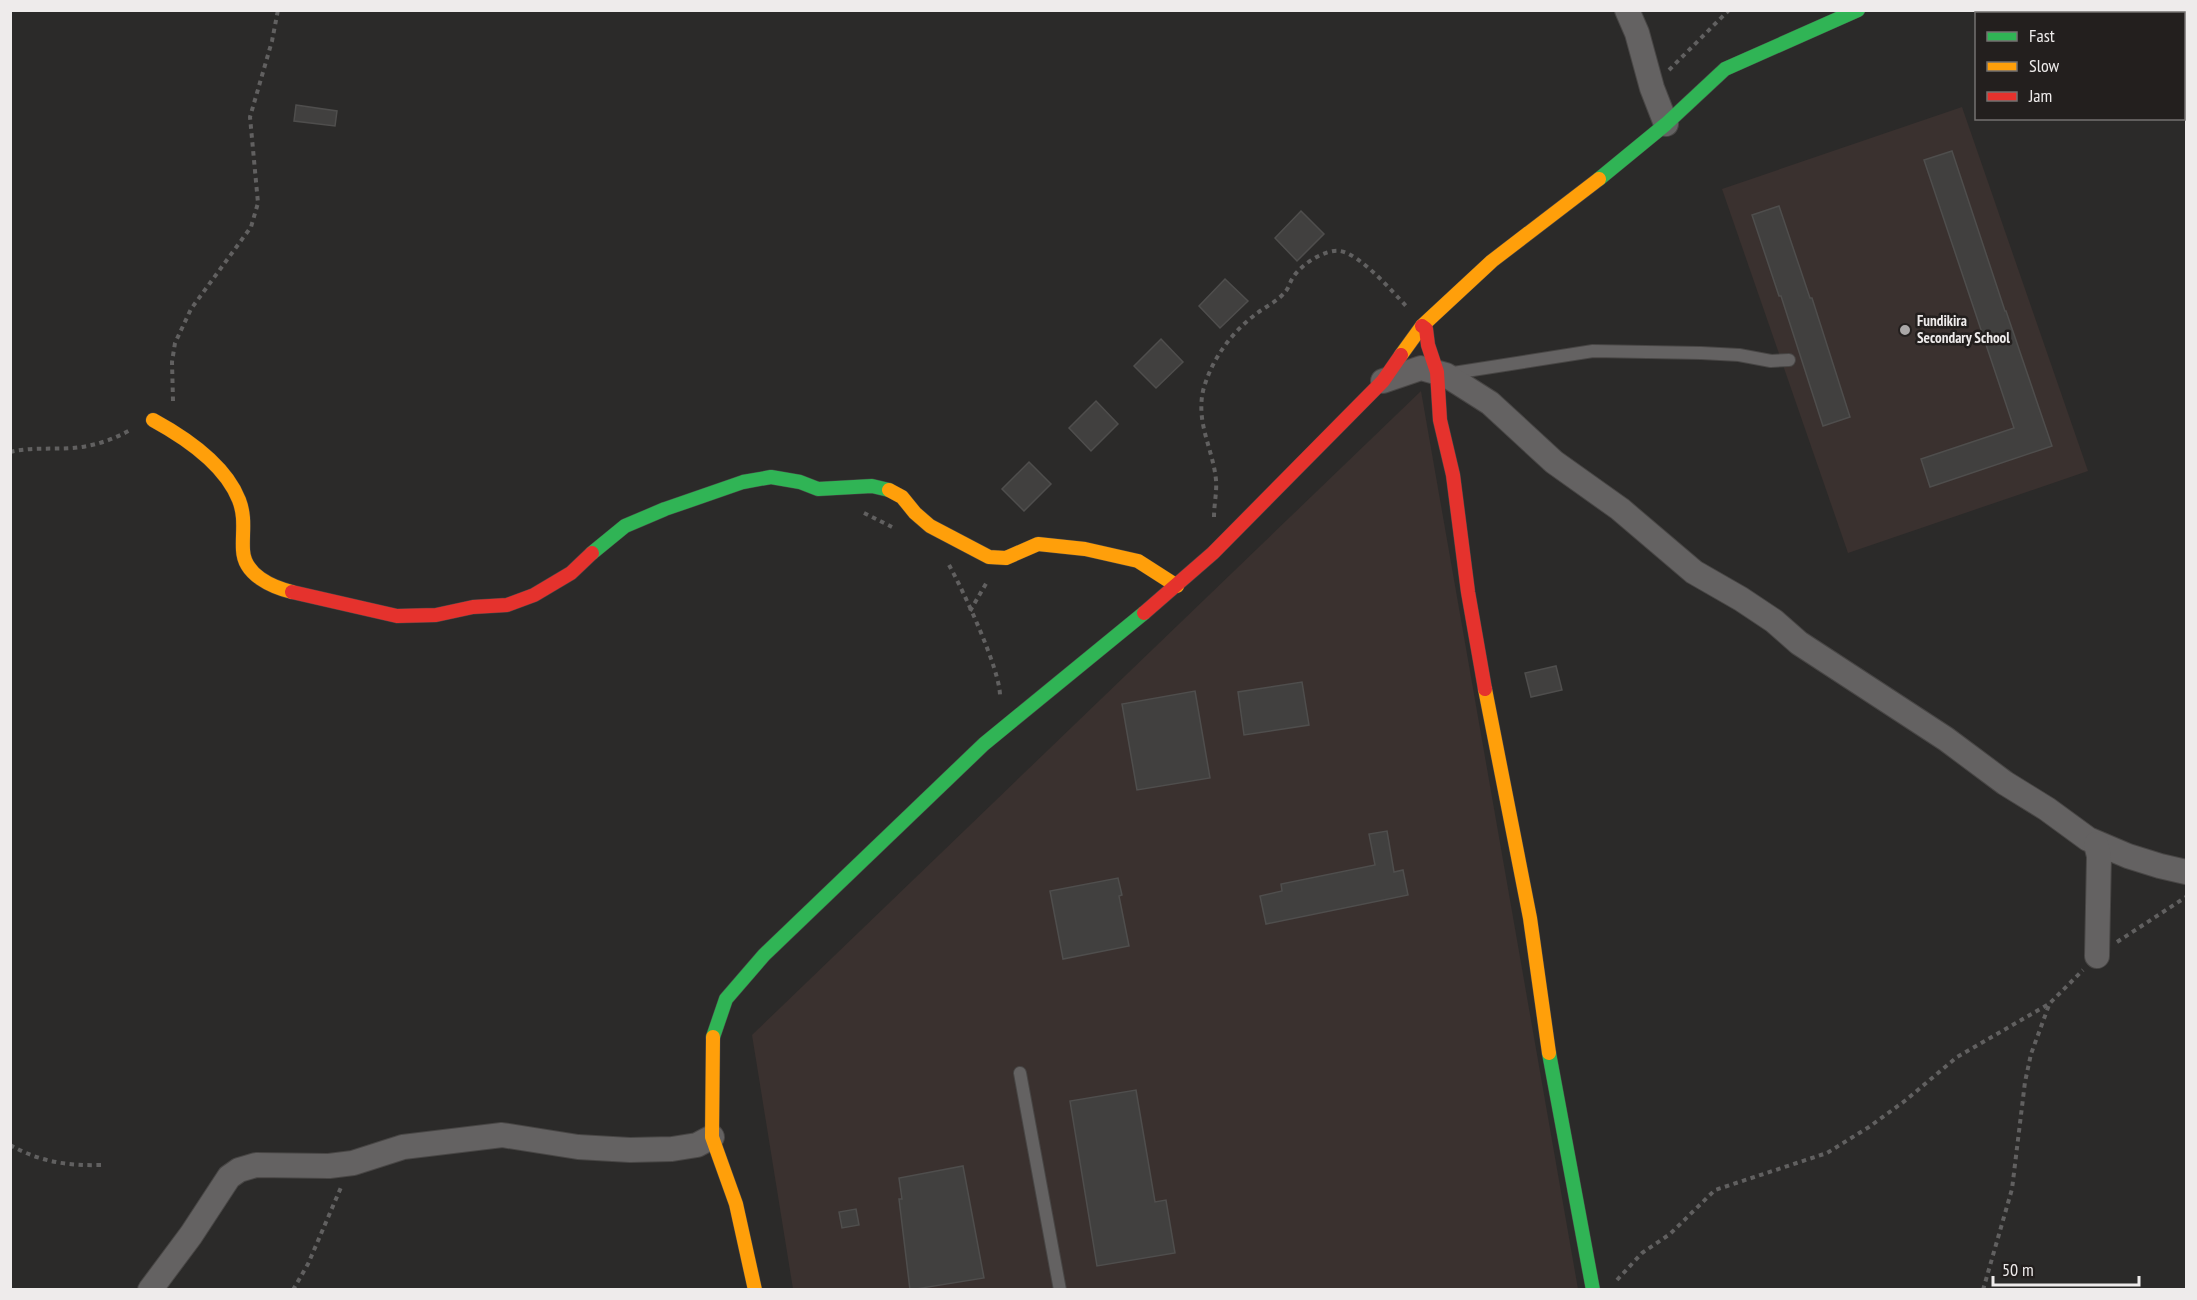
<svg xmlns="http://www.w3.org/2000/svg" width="2197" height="1300" viewBox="0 0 2197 1300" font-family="'PT Sans Narrow',sans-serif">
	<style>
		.built { fill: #3a312f }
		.building { fill: #41403f; stroke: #4f4e4d; stroke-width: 1.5 }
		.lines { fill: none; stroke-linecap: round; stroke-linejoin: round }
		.lane-casing { stroke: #484645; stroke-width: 14 }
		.street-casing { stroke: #484645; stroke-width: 26 }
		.fast-casing { stroke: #484645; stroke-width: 15 }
		.slow-casing { stroke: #484645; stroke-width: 15 }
		.jam-casing { stroke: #484645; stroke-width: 15 }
		.path { stroke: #616060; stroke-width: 4; stroke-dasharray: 4.5 4.5; stroke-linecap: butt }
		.lane { stroke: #646262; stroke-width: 12 }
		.street { stroke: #646262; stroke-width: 24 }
		.fast { stroke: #30b455; stroke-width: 14 }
		.slow { stroke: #ff9f0a; stroke-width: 14 }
		.jam { stroke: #e5322d; stroke-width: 14 }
		.poi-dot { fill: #aaa7a7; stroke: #231f1e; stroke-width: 2 }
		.labels { text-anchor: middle; stroke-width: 5; stroke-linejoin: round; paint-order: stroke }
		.poi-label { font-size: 15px; font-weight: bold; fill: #eeebeb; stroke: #231f1e; text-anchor: start }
	</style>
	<rect width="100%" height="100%" fill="#2b2a29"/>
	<!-- built -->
	<g class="built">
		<path d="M1962 107 2088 471 1848 553 1722 189Z"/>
		<path d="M1421 391 1578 1289H793L752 1035Z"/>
	</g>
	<!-- building -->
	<g class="building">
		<path d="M296 105 337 111 335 126 294 121Z"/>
		<path d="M1952 151 2005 311H2006L2052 446 1930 487 1921 459 2014 428 1924 160Z"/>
		<path d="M1779 206 1810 298H1812L1850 417 1823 426 1781 296H1779L1752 215Z"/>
		<path d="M1301 211 1324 234 1297 261 1275 238Z"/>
		<path d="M1225 279 1248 301 1220 328 1199 306Z"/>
		<path d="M1161 339 1183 362 1156 388 1134 366Z"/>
		<path d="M1096 401 1118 424 1091 451 1069 428Z"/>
		<path d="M1029 462 1051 484 1024 511 1002 489Z"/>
		<path d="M1556 666 1562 690 1531 697 1525 673Z"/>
		<path d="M1302 682 1309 725 1244 735 1238 692Z"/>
		<path d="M1195 691 1210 778 1137 790 1122 704Z"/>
		<path d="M1387 831 1394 872 1403 870 1408 895 1266 924 1260 896 1282 891 1281 884 1375 865 1369 834Z"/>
		<path d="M1118 878 1122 895 1119 896 1129 946 1063 959 1050 891Z"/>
		<path d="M1136 1090 1155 1202 1166 1200 1175 1253 1097 1266 1070 1101Z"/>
		<path d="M963 1166 984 1278 910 1290 899 1199H902L899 1178Z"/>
		<path d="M856 1209 859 1225 842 1228 839 1212Z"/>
	</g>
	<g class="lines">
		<!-- lane casing -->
		<g class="lane-casing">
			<g id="lane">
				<path d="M1447 374 1593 351 1701 353 1739 355 1771 361 1789 360"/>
				<path d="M1020 1073 1060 1290"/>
			</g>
		</g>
		<!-- street casing -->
		<g class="street-casing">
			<g id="street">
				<path d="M1627 10 1637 33 1652 88 1666 124"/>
				<path d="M1383 381 1421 368 1446 375 1490 403 1554 462 1620 509 1694 572 1741 599 1774 621 1799 643 1946 739 2005 783 2047 809 2088 839 2128 856 2160 866 2186 872"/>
				<path d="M2096 844 2099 856 2097 956"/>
				<path d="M150 1290 191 1235 229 1177 239 1170 256 1165 329 1166 353 1163 403 1147 502 1135 578 1147 630 1150 672 1149 697 1145 712 1137"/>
			</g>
		</g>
		<!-- fast casing -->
		<g class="fast-casing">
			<g id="fast">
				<path d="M1599 179 1666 124 1725 69 1858 10"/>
				<path d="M592 553 625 526 665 509 743 482 771 477 800 482 818 489 872 486 889 490"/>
				<path d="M713 1037 726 999 764 955 984 744 1144 613"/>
				<path d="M1549 1053 1593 1290"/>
			</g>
		</g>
		<!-- slow casing -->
		<g class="slow-casing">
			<g id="slow">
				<path d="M1401 355 1422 326 1492 261 1599 179"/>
				<path d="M153 420C186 438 225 464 239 500 246 518 242 533 243 550 244 575 272 587 292 592"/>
				<path d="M889 490 902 497 915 513 930 526 989 557 1006 558 1038 544 1085 549 1138 561 1177 586"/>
				<path d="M1485 689 1530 918 1549 1053"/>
				<path d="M713 1037 712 1137 736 1204 755 1290"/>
			</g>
		</g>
		<!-- jam casing -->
		<g class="jam-casing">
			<g id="jam">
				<path d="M1422 326 1426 329 1428 345 1437 372 1440 420 1453 475 1468 592 1485 689"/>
				<path d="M292 592 397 616 436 615 473 607 507 605 534 595 571 573 592 553"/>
				<path d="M1144 613 1213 553 1383 381 1401 355"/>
			</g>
		</g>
		<!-- path -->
		<g class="path">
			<path d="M2173 10 2176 14"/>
			<path d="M2184 21 2186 25"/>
			<path d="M1669 70 1729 10"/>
			<path d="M173 401 172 362 175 343 191 309 251 227 258 203 250 117 272 41 278 10"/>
			<path d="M10 452C36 446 62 451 87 446 103 443 118 437 132 429"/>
			<path d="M864 513 892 527"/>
			<path d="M1214 517C1214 505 1217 492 1216 480 1213 449 1196 424 1203 391 1211 360 1231 333 1256 314 1265 307 1278 301 1285 292 1289 288 1290 281 1294 276 1302 264 1325 249 1340 251 1360 254 1393 292 1406 306"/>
			<path d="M949 565C963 590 1001 671 1000 697"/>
			<path d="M970 611 987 582"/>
			<path d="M2117 942 2186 897"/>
			<path d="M10 1145C40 1162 68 1166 102 1165"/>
			<path d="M1617 1280 1642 1253 1670 1234 1715 1190 1827 1153 1869 1127 1906 1100 1957 1057 2049 1004 2083 970"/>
			<path d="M293 1290 308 1264 342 1185"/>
			<path d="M1983 1290 2012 1189 2025 1082 2031 1054 2049 1005"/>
		</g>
		<!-- lane -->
		<use href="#lane" class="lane"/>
		<!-- street -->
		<use href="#street" class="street"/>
		<!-- fast -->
		<use href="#fast" class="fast"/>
		<!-- slow -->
		<use href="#slow" class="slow"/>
		<!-- jam -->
		<use href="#jam" class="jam"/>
	</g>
	<!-- markers -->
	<circle class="poi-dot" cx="1905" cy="330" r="6"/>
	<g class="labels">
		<!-- poi labels -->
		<g class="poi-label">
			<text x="1917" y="326">Fundikira<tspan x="1917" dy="17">Secondary School</tspan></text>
		</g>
	</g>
	<!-- border -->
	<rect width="2197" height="1300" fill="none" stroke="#eeebeb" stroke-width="24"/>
	<!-- legend -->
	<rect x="1975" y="12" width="210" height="108" fill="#231f1e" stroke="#747170" stroke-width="1.5"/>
	<rect x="1987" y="32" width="30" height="9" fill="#30b455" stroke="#747170" stroke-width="1.5"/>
	<text x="2029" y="42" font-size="18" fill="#eeebeb">Fast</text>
	<rect x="1987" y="62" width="30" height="9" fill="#ff9f0a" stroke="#747170" stroke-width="1.5"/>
	<text x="2029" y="72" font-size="18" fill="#eeebeb">Slow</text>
	<rect x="1987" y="92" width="30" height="9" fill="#e5322d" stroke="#747170" stroke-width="1.5"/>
	<text x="2029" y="102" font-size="18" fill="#eeebeb">Jam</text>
	<!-- scale -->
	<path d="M1993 1276v9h146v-9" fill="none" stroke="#eeebeb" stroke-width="3"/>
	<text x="2002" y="1276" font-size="18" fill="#eeebeb" stroke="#231f1e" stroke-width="4.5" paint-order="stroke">50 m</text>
</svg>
